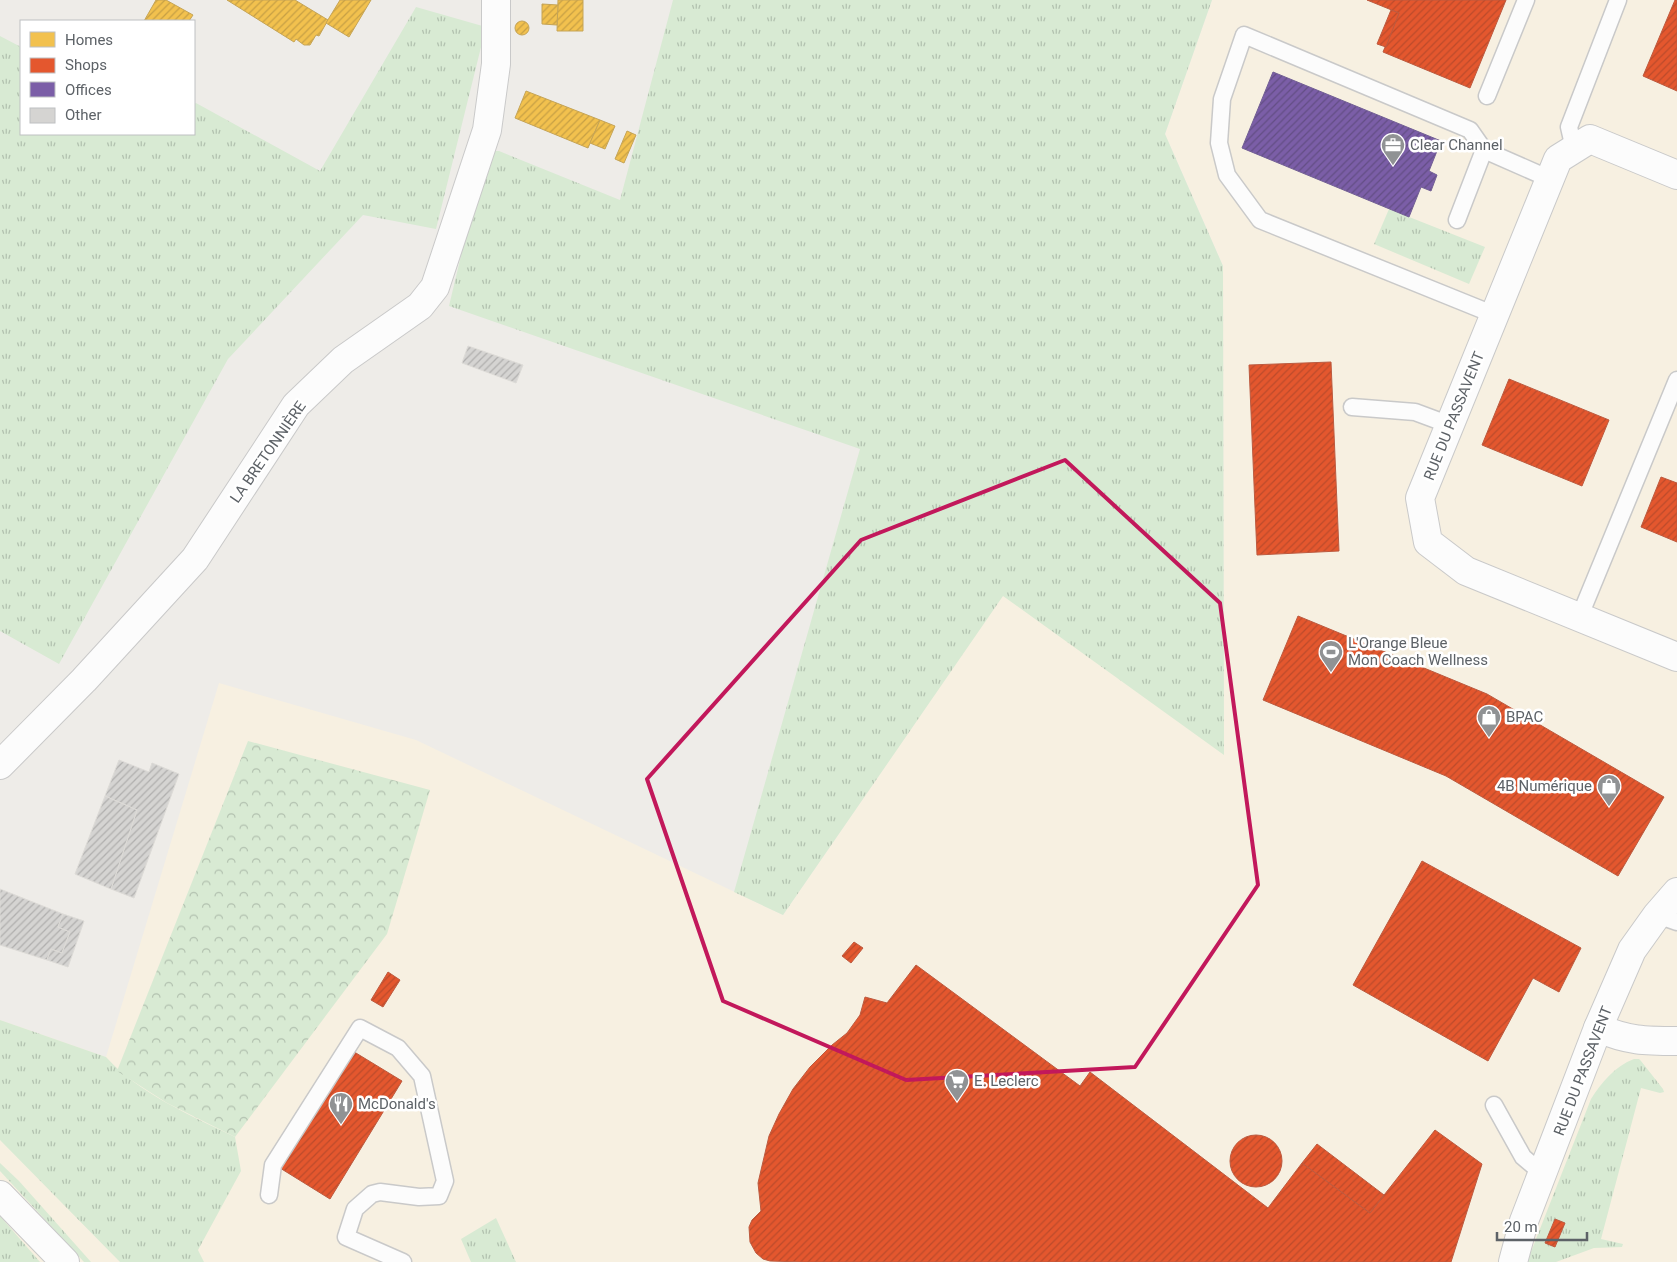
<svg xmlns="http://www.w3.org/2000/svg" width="1677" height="1262" viewBox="0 0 1677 1262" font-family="Roboto,sans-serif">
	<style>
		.commercial { fill: #f7f0e1 }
		.grass { fill: url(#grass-tufts) }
		.park { fill: url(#park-crowns) }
		.homes { fill: url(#homes-hatch); stroke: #c5a456 }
		.shops { fill: url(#shops-hatch); stroke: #bc5a3f }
		.offices { fill: url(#offices-hatch); stroke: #725f94 }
		.building { fill: url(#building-hatch); stroke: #dddbd7 }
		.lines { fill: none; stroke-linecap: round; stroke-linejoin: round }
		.lane-casing { stroke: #c9c9c9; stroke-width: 19 }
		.street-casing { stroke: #c9c9c9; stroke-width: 30 }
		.lane { stroke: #fcfcfc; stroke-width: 16 }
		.street { stroke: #fcfcfc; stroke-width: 28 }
		.marked { fill: none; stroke: #c2185b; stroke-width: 4; stroke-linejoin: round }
		.labels { text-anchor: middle; stroke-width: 5; stroke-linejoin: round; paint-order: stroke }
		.poi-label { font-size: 15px; fill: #5d6267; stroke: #fff; text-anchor: start }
		.street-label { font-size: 15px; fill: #5d6267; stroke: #fff }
	</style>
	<defs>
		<pattern id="grass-tufts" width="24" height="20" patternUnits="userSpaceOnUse" patternTransform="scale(1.25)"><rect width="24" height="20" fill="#d8ead3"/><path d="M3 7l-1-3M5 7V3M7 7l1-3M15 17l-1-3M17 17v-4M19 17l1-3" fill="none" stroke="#b2c1af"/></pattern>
		<pattern id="park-crowns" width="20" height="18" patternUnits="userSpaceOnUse" patternTransform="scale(1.25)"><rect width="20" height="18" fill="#d8ead3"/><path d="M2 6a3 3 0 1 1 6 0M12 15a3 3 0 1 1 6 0" fill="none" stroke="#b2c1af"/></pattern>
		<pattern id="homes-hatch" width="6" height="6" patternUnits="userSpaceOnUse" patternTransform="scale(1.25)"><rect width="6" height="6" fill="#f2c14e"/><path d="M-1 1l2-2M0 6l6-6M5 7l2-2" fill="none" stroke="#c7a045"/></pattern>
		<pattern id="shops-hatch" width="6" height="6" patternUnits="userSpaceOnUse" patternTransform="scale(1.25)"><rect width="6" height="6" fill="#e4572e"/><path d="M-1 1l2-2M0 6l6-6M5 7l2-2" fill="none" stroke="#bc4b2b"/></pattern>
		<pattern id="offices-hatch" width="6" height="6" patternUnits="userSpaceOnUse" patternTransform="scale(1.25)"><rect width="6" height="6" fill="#7b5ea7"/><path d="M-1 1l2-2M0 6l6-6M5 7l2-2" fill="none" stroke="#634e85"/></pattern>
		<pattern id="building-hatch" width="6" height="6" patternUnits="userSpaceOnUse" patternTransform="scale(1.25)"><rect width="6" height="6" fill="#d5d4d2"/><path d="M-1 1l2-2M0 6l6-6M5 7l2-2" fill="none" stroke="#b0afae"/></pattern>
	</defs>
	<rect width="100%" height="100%" fill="#eeece8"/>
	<!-- commercial -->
	<path class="commercial" d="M1212 0H1677V1262H0V1020L106 1057 219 683 416 740 783 915 1003 595 1224 754 1223 266 1165 134Z"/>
	<!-- grass -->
	<g class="grass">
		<path d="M673 0H1212L1165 134 1223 266 1224 755 1003 596 783 915 734 892 860 449 449 306 486 151H499L620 200Z"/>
		<path d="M416 7 486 27 436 229 363 215 228 359 59 664 0 631V36L21 47V134H194V104L196 103 320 171Z"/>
		<path d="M1389 209 1485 247 1469 284 1374 244Z"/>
		<path d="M0 1020 106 1057C138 1093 192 1116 235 1137L241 1171 198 1250 204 1262H120L0 1140Z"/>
		<path d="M1634 1059H1639L1641 1061 1663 1089 1664 1092 1660 1093 1641 1088 1601 1239 1623 1244 1622 1247 1594 1248 1556 1262H1527L1591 1099C1601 1083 1615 1066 1634 1059Z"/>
		<path d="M0 1163 19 1181 91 1262H84L0 1171Z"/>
		<path d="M0 1216 40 1262H0Z"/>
		<path d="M496 1218 516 1262H471L461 1239Z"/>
	</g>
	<!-- park -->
	<path class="park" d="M248 741 430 790 387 934 235 1137 167 1103 117 1071Z"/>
	<!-- homes -->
	<g class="homes">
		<path d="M156 0H166L193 15 189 21H144Z"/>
		<path d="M227 0H295L328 20 319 36 316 35 310 45H304L296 39 294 42Z"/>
		<path d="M340 0H371L349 37 326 23Z"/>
		<path d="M558 0H583V31H557Z"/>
		<path d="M542 4 558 5 557 25 542 24Z"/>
		<circle cx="522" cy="28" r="7"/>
		<path d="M526 91 600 120 588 148 515 118Z"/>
		<path d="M600 120 615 126 605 149 590 143Z"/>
		<path d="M627 131 636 135 624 163 615 159Z"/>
	</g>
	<!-- shops -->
	<g class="shops">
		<path d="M1367 0H1506L1470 88 1383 52 1399 13Z"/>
		<path d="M1675 0H1677V91L1643 76Z"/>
		<path d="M1391 10 1399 13 1386 47 1377 44Z"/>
		<path d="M1331 362 1339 551 1257 555 1249 365Z"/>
		<path d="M1509 379 1609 420 1582 486 1482 445Z"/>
		<path d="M1661 477 1677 483V542L1641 527Z"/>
		<path d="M1298 616 1487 694 1664 797 1618 876 1446 776 1263 700Z"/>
		<path d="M1422 861 1581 948 1559 992 1533 978 1488 1061 1353 985Z"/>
		<path d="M854 942 863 948 851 963 842 956Z"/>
		<path d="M916 965 1080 1086 1090 1072 1268 1208 1302 1163 1370 1213 1435 1130 1482 1164 1451 1262H803L770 1261 763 1259 756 1253 750 1242 749 1227 752 1220 761 1211 758 1183 769 1136 779 1114 793 1089 810 1067 832 1045 847 1033 860 1015 865 997 887 1003Z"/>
		<path d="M388 972 400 980 383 1007 371 1000Z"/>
		<path d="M351 1050 402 1081 330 1199 280 1168Z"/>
		<circle cx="1256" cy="1161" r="26"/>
		<path d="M1317 1144 1384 1195 1370 1213 1302 1163Z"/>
		<path d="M1555 1219 1565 1223 1555 1247 1545 1243Z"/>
	</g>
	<!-- offices -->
	<path class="offices" d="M1273 72 1441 141 1429 171 1437 175 1431 191 1421 187 1409 217 1242 148Z"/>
	<!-- building -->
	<g class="building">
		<path d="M468 346 523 365 516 383 462 363Z"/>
		<path d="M119 760 149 772 152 763 179 774 134 898 111 889 137 810 105 796Z"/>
		<path d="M105 796 137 810 111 889 75 874Z"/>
		<path d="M0 889 63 914 58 927 70 932 62 953 51 949 47 960 0 945Z"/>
		<path d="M63 914 84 921 68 967 47 960 51 949 62 953 70 932 58 927Z"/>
	</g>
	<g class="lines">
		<!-- lane casing -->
		<g class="lane-casing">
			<g id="lane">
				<path d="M1487 96 1526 0"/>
				<path d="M1574 149 1569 127 1618 0"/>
				<path d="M1484 150 1470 130 1244 35 1222 99 1219 143 1227 175 1260 220 1495 315"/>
				<path d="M1457 220 1484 150 1550 179"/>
				<path d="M1352 407 1415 412 1450 425"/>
				<path d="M1579 618 1677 380"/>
				<path d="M1657 915 1677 922"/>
				<path d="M1494 1105 1523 1157 1543 1174"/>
				<path d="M269 1195 273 1165 360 1028 398 1048 422 1076 445 1181 439 1196 419 1197 380 1192 372 1194 355 1209 346 1237 403 1262"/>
			</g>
		</g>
		<!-- street casing -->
		<g class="street-casing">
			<g id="street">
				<path d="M1677 175 1590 139 1558 159 1420 498 1428 542 1466 571 1677 657"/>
				<path d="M0 765 84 680 195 559 296 405 343 360 420 306 435 287 487 130 496 64V0"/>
				<path d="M1598 1028C1628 1041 1645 1041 1677 1041"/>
				<path d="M0 1195 65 1262"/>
				<path d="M1513 1262 1524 1221 1598 1028 1632 950 1657 915 1677 892"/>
			</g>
		</g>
		<!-- lane -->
		<use href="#lane" class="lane"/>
		<!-- street -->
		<use href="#street" class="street"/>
	</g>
	<!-- marked area -->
	<path class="marked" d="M1065 460 1220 603 1258 885 1135 1067 906 1080 723 1001 647 779 861 540Z"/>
	<!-- icons -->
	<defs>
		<g id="office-pin" transform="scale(1.25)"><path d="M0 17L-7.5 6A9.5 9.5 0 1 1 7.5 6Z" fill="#909294" stroke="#fff"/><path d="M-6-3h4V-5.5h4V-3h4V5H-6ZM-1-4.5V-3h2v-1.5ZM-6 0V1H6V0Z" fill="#fff"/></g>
		<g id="stadium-pin" transform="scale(1.25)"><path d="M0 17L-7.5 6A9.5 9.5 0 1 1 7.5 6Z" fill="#909294" stroke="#fff"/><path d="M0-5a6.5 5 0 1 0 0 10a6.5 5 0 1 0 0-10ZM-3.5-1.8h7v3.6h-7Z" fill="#fff"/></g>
		<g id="shop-pin" transform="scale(1.25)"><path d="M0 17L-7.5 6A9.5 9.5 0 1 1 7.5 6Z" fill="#909294" stroke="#fff"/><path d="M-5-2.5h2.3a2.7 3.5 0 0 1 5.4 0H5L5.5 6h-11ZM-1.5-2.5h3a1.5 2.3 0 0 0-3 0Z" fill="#fff"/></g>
		<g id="supermarket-pin" transform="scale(1.25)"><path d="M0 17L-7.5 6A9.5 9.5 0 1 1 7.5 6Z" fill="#909294" stroke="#fff"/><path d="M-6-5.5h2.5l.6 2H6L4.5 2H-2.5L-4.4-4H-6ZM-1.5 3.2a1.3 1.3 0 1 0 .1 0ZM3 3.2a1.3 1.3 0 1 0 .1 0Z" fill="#fff"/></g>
		<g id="restaurant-pin" transform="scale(1.25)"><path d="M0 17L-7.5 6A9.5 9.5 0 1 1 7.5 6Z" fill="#909294" stroke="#fff"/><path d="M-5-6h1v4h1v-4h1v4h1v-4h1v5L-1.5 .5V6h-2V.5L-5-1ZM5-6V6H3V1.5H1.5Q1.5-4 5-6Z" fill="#fff"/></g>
	</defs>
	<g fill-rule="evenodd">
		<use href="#office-pin" x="1393" y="145"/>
		<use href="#stadium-pin" x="1331" y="652"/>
		<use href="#shop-pin" x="1489" y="717"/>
		<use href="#shop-pin" x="1609" y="786"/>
		<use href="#supermarket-pin" x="957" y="1081"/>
		<use href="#restaurant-pin" x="341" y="1104"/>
	</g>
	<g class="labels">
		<!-- poi labels -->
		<g class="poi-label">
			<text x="1410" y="150">Clear Channel</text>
			<text x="1348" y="648">L'Orange Bleue<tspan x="1348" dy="17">Mon Coach Wellness</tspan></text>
			<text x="1506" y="722">BPAC</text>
			<text x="1592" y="791" text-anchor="end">4B Numérique</text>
			<text x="974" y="1086">E. Leclerc</text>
			<text x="358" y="1109">McDonald's</text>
		</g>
		<!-- street labels -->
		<g class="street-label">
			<text transform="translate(1454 416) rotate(-68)" y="5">RUE DU PASSAVENT</text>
			<text transform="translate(268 452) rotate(-55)" y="5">LA BRETONNIÈRE</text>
			<text transform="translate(1583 1071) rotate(-69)" y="5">RUE DU PASSAVENT</text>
		</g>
	</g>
	<!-- legend -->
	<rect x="20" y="20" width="175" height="115" fill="#ffffff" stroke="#bec0c2"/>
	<rect x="30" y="32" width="25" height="15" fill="#f2c14e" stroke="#bec0c2"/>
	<text x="65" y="45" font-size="15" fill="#5d6267">Homes</text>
	<rect x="30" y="58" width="25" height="15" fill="#e4572e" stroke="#bec0c2"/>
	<text x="65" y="70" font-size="15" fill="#5d6267">Shops</text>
	<rect x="30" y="82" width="25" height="15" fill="#7b5ea7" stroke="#bec0c2"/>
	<text x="65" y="95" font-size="15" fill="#5d6267">Offices</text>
	<rect x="30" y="108" width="25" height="15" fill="#d5d4d2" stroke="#bec0c2"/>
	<text x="65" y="120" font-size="15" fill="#5d6267">Other</text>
	<!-- scale -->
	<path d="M1497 1232v8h90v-8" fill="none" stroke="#5d6267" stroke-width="2.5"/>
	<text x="1504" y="1232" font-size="15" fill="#5d6267" stroke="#ffffff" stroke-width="4" paint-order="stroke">20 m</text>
</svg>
